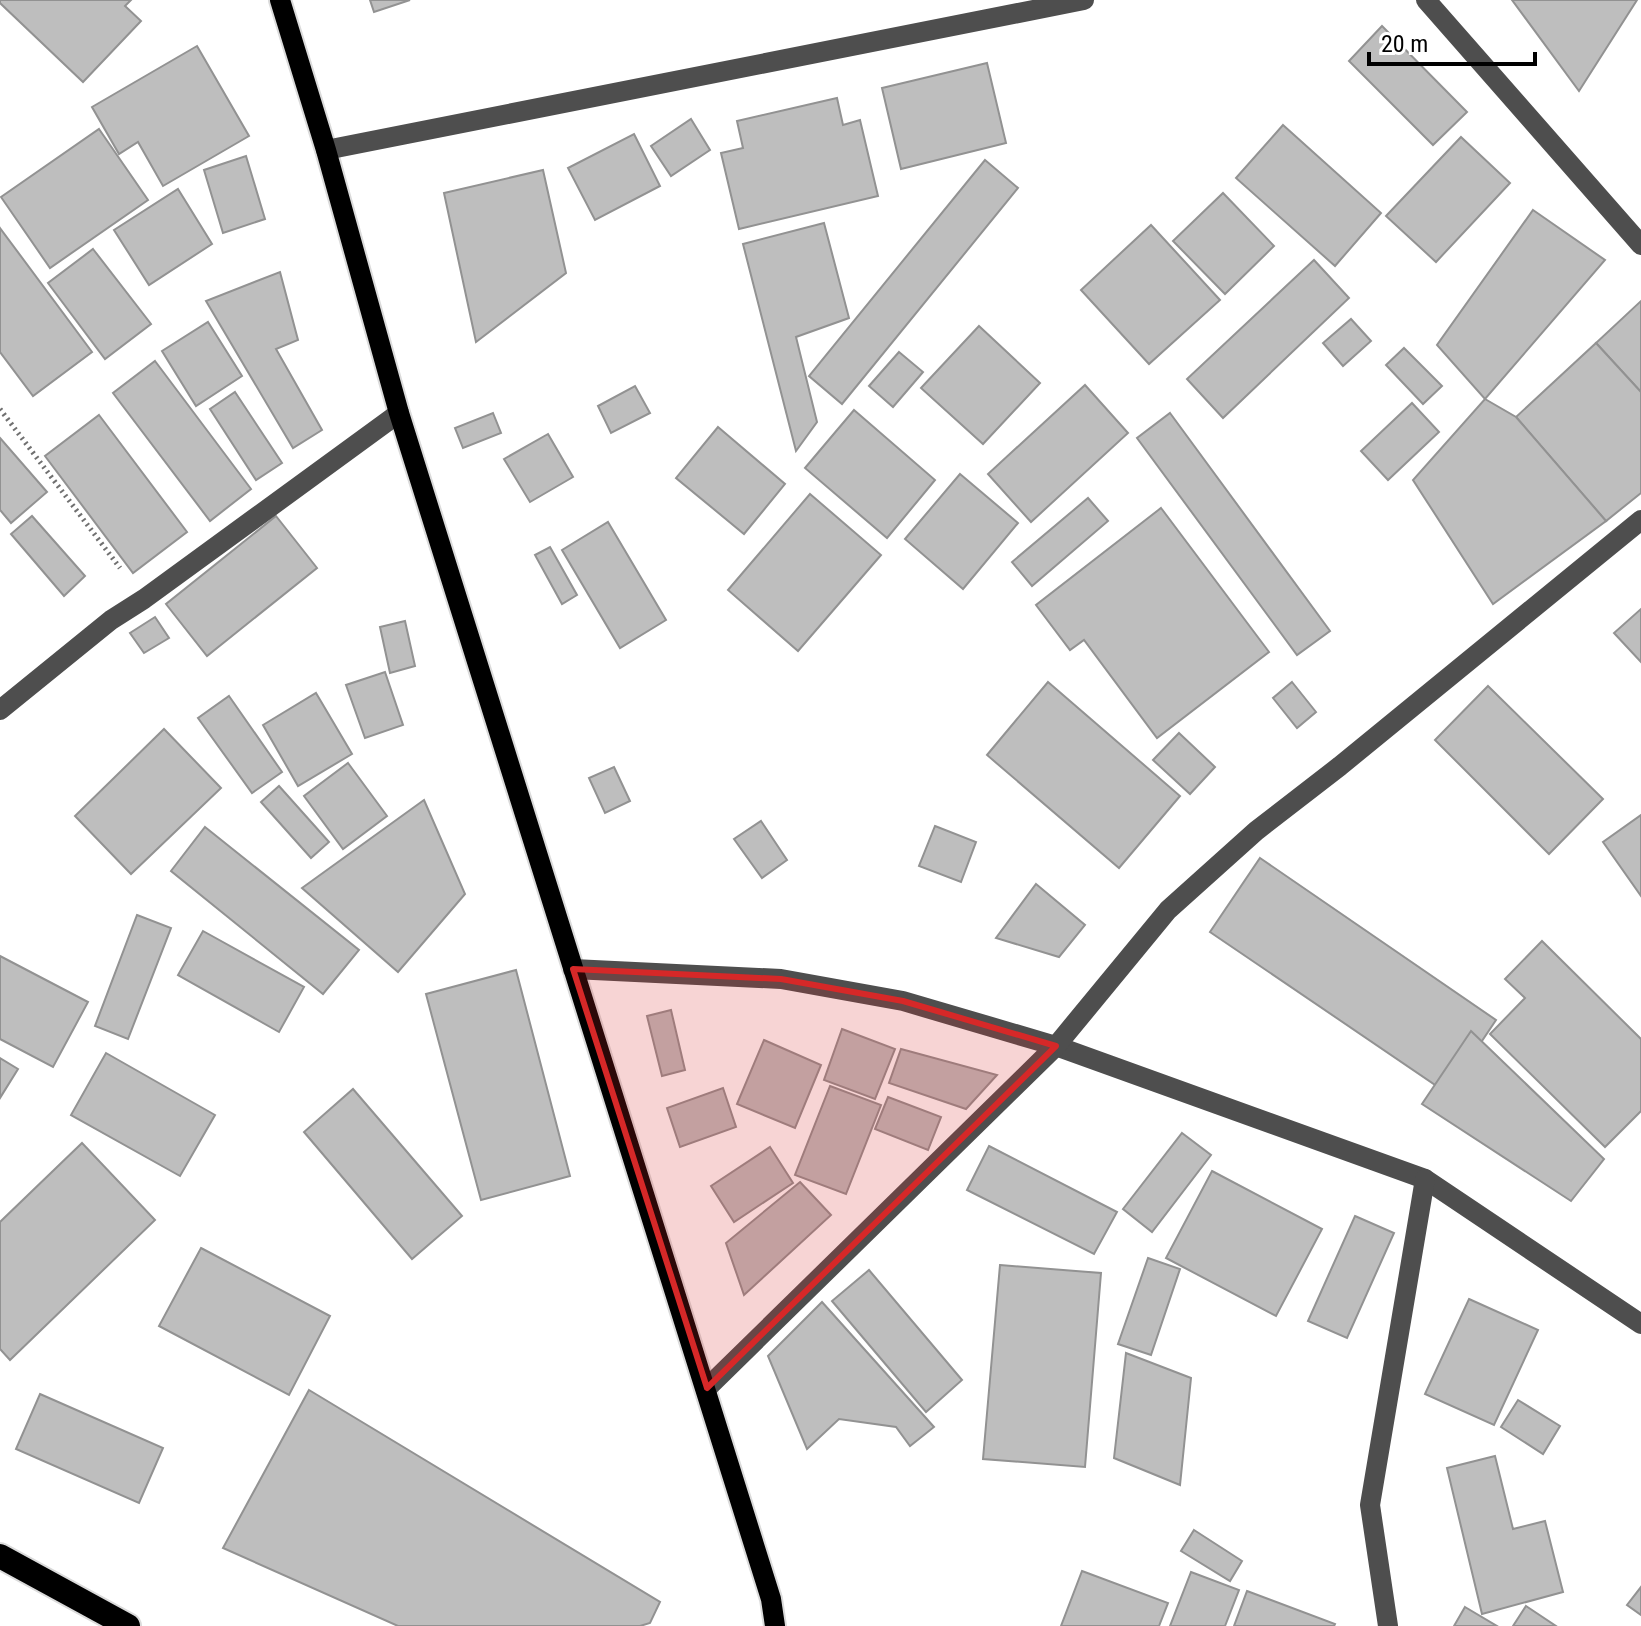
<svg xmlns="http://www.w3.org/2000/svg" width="1641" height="1626" viewBox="0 0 1641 1626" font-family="'Roboto Condensed',sans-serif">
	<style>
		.building { fill: #bebebe; stroke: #929292; stroke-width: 2 }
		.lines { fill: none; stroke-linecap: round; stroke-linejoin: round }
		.major-casing { stroke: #dbdbdb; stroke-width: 24 }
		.highway-casing { stroke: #dbdbdb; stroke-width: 28 }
		.path { stroke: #707070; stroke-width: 5; stroke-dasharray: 2 4; stroke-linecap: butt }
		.minor { stroke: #4e4e4e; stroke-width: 20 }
		.major { stroke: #000; stroke-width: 20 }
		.highway { stroke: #000; stroke-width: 24 }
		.marked { fill: #d62828; fill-opacity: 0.2; stroke: #d62828; stroke-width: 6; stroke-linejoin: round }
	</style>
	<rect width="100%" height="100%" fill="#fff"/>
	<!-- building -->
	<g class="building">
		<path d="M0 0H131L125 6 141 21 83 82 0 3Z"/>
		<path d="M370 0H410L374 12Z"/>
		<path d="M1512 0H1637L1579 91Z"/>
		<path d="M1382 26 1467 112 1433 145 1349 61Z"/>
		<path d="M197 46 249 136 163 186 138 142 119 154 92 107Z"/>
		<path d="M987 63 1006 143 901 169 882 88Z"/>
		<path d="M837 98 843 125 860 120 878 196 739 229 721 153 743 148 737 121Z"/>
		<path d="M691 119 710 150 671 176 651 146Z"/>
		<path d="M1283 125 1381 213 1335 266 1236 178Z"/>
		<path d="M99 129 148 200 50 268 1 197Z"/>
		<path d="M634 134 660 186 595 220 568 168Z"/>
		<path d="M1461 137 1510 183 1436 262 1386 216Z"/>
		<path d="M246 156 265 219 223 233 204 170Z"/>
		<path d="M985 160 1018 188 842 404 809 376Z"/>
		<path d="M543 170 566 273 476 342 444 193Z"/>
		<path d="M178 189 212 244 149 285 114 230Z"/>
		<path d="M1223 193 1274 246 1225 294 1173 241Z"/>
		<path d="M1533 210 1605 260 1485 399 1437 345Z"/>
		<path d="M824 223 849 318 796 337 817 422 796 451 743 244Z"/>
		<path d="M1151 225 1220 300 1149 364 1081 290Z"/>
		<path d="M0 228 92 352 33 396 0 352Z"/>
		<path d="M93 249 151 324 105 359 48 283Z"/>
		<path d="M1314 260 1349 298 1223 418 1187 379Z"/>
		<path d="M280 272 298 340 276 349 322 430 293 448 206 301Z"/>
		<path d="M1641 301V392L1596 343Z"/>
		<path d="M1351 319 1371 341 1343 366 1323 343Z"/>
		<path d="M208 322 242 376 196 406 162 351Z"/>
		<path d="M979 326 1040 383 983 444 921 388Z"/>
		<path d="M1596 343 1641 392V493L1606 521 1516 417Z"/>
		<path d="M1404 348 1442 386 1423 404 1386 365Z"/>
		<path d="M899 352 923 372 893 407 869 386Z"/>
		<path d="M155 361 251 489 210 521 113 393Z"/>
		<path d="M1085 385 1128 433 1031 522 988 474Z"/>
		<path d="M635 386 650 413 611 433 598 406Z"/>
		<path d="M235 392 282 463 256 480 210 409Z"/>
		<path d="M1485 399 1516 417 1606 521 1493 604 1413 480Z"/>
		<path d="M1412 403 1439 432 1388 480 1361 451Z"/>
		<path d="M854 410 935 480 887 538 805 468Z"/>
		<path d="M493 413 501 433 463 448 455 428Z"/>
		<path d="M1170 413 1330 631 1297 655 1137 438Z"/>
		<path d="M99 415 187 532 133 573 45 456Z"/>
		<path d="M718 427 785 484 744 534 676 478Z"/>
		<path d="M548 434 573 477 530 502 504 459Z"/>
		<path d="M0 438 47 492 11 523 0 510Z"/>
		<path d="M960 474 1018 523 963 589 905 539Z"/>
		<path d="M810 494 881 555 798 651 728 590Z"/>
		<path d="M1088 498 1108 521 1032 586 1012 562Z"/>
		<path d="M1161 508 1269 652 1157 738 1084 640 1070 650 1036 605Z"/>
		<path d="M32 516 85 576 64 596 11 534Z"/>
		<path d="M276 516 317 568 207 656 166 604Z"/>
		<path d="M608 522 666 620 620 648 562 550Z"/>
		<path d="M550 547 577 595 562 604 535 555Z"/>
		<path d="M1641 609V662L1614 633Z"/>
		<path d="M155 617 169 638 144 653 130 633Z"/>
		<path d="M405 621 415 666 390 673 380 627Z"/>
		<path d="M385 672 403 725 365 738 346 685Z"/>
		<path d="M1048 682 1180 796 1119 868 987 755Z"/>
		<path d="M1292 682 1316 712 1297 728 1273 698Z"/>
		<path d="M1488 686 1603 799 1549 854 1435 740Z"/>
		<path d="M316 693 352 754 298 786 263 725Z"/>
		<path d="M229 696 282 772 252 793 198 718Z"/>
		<path d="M164 729 221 788 131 874 75 816Z"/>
		<path d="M1179 733 1215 767 1190 794 1153 760Z"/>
		<path d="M348 763 387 816 343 849 304 796Z"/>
		<path d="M614 767 630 801 605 813 589 778Z"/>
		<path d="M279 786 329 842 311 858 261 802Z"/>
		<path d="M424 800 465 894 398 972 302 888Z"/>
		<path d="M1641 815V896L1603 842Z"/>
		<path d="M761 821 787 860 762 878 734 839Z"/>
		<path d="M935 826 976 842 961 882 919 866Z"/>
		<path d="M205 827 359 950 323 994 171 871Z"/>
		<path d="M1260 858 1496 1020 1447 1093 1210 932Z"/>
		<path d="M1036 884 1085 925 1059 957 996 938Z"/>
		<path d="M137 915 171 928 128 1039 95 1026Z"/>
		<path d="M203 931 304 987 279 1032 178 975Z"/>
		<path d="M1542 941 1641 1039V1111L1605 1147 1490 1034 1525 998 1505 979Z"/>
		<path d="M0 956 88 1002 53 1067 0 1039Z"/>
		<path d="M516 970 570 1176 481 1200 426 994Z"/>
		<path d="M671 1010 685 1070 662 1076 647 1016Z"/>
		<path d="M842 1029 895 1049 875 1099 824 1080Z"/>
		<path d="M1471 1031 1604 1159 1571 1201 1422 1104Z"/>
		<path d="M764 1040 821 1065 795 1128 737 1104Z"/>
		<path d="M901 1049 997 1075 966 1109 889 1083Z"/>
		<path d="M106 1053 215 1115 180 1176 71 1115Z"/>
		<path d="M0 1058 18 1069 0 1098Z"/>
		<path d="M830 1086 881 1105 846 1194 795 1175Z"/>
		<path d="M723 1088 736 1127 680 1147 667 1108Z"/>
		<path d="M353 1089 462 1216 412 1259 304 1132Z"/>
		<path d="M888 1097 941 1117 928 1150 875 1129Z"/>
		<path d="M1182 1133 1211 1155 1152 1232 1123 1209Z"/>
		<path d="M82 1143 155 1220 10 1360 0 1349V1222Z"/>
		<path d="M989 1146 1117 1212 1094 1254 967 1190Z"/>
		<path d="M770 1147 793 1183 734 1222 711 1186Z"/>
		<path d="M1212 1171 1322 1229 1276 1316 1166 1258Z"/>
		<path d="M800 1182 831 1215 744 1295 726 1243Z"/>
		<path d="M1355 1216 1394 1233 1347 1338 1308 1321Z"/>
		<path d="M201 1248 330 1316 289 1395 159 1326Z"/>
		<path d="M1148 1258 1180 1269 1151 1355 1118 1344Z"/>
		<path d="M1000 1265 1101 1273 1085 1467 983 1459Z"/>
		<path d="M869 1270 962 1380 926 1412 832 1301Z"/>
		<path d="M1469 1299 1538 1330 1494 1425 1425 1394Z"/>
		<path d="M822 1302 934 1427 910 1446 896 1427 839 1419 807 1449 768 1356Z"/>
		<path d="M1126 1353 1191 1378 1180 1485 1114 1458Z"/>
		<path d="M309 1390 660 1602 650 1623 640 1626H398L223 1548Z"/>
		<path d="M40 1394 163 1448 139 1503 16 1449Z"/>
		<path d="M1518 1400 1560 1426 1543 1454 1501 1427Z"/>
		<path d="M1495 1456 1513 1529 1545 1521 1563 1592 1482 1614 1447 1468Z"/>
		<path d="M1194 1530 1242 1561 1230 1581 1181 1551Z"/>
		<path d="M1082 1571 1168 1603 1159 1626H1061Z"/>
		<path d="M1191 1572 1239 1590 1225 1626H1170Z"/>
		<path d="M1641 1587V1615L1627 1605Z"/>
		<path d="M1247 1591 1335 1624 1334 1626H1234Z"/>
		<path d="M1526 1606 1556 1626H1513Z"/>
		<path d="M1465 1607 1497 1626H1454Z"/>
	</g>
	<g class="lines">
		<!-- major casing -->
		<g class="major-casing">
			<path id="major" d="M280 0 326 150 399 413 771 1599 775 1626"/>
		</g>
		<!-- highway casing -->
		<g class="highway-casing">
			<path id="highway" d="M0 1556 128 1626"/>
		</g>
		<!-- path -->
		<path class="path" d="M0 409 120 568"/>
		<!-- minor -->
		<g class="minor">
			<path d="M1426 0 1641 245"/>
			<path d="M326 150 1084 0"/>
			<path d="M0 710 111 620 144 599 399 413"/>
			<path d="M573 969 781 979 903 1001 1056 1046 1425 1179 1641 1324"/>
			<path d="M707 1388 1056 1046 1168 910 1256 831 1340 766 1641 520"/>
			<path d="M1388 1626 1370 1505 1425 1179"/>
		</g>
		<!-- major -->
		<use href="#major" class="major"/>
		<!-- highway -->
		<use href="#highway" class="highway"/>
	</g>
	<!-- marked area -->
	<path class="marked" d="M573 969 781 979 903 1001 1056 1046 707 1388Z"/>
	<!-- scale -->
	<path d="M1369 52v12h166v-12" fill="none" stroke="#000000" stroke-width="4"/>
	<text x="1381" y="52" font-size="24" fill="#000000" stroke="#ffffff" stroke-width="6" paint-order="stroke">20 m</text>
</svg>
